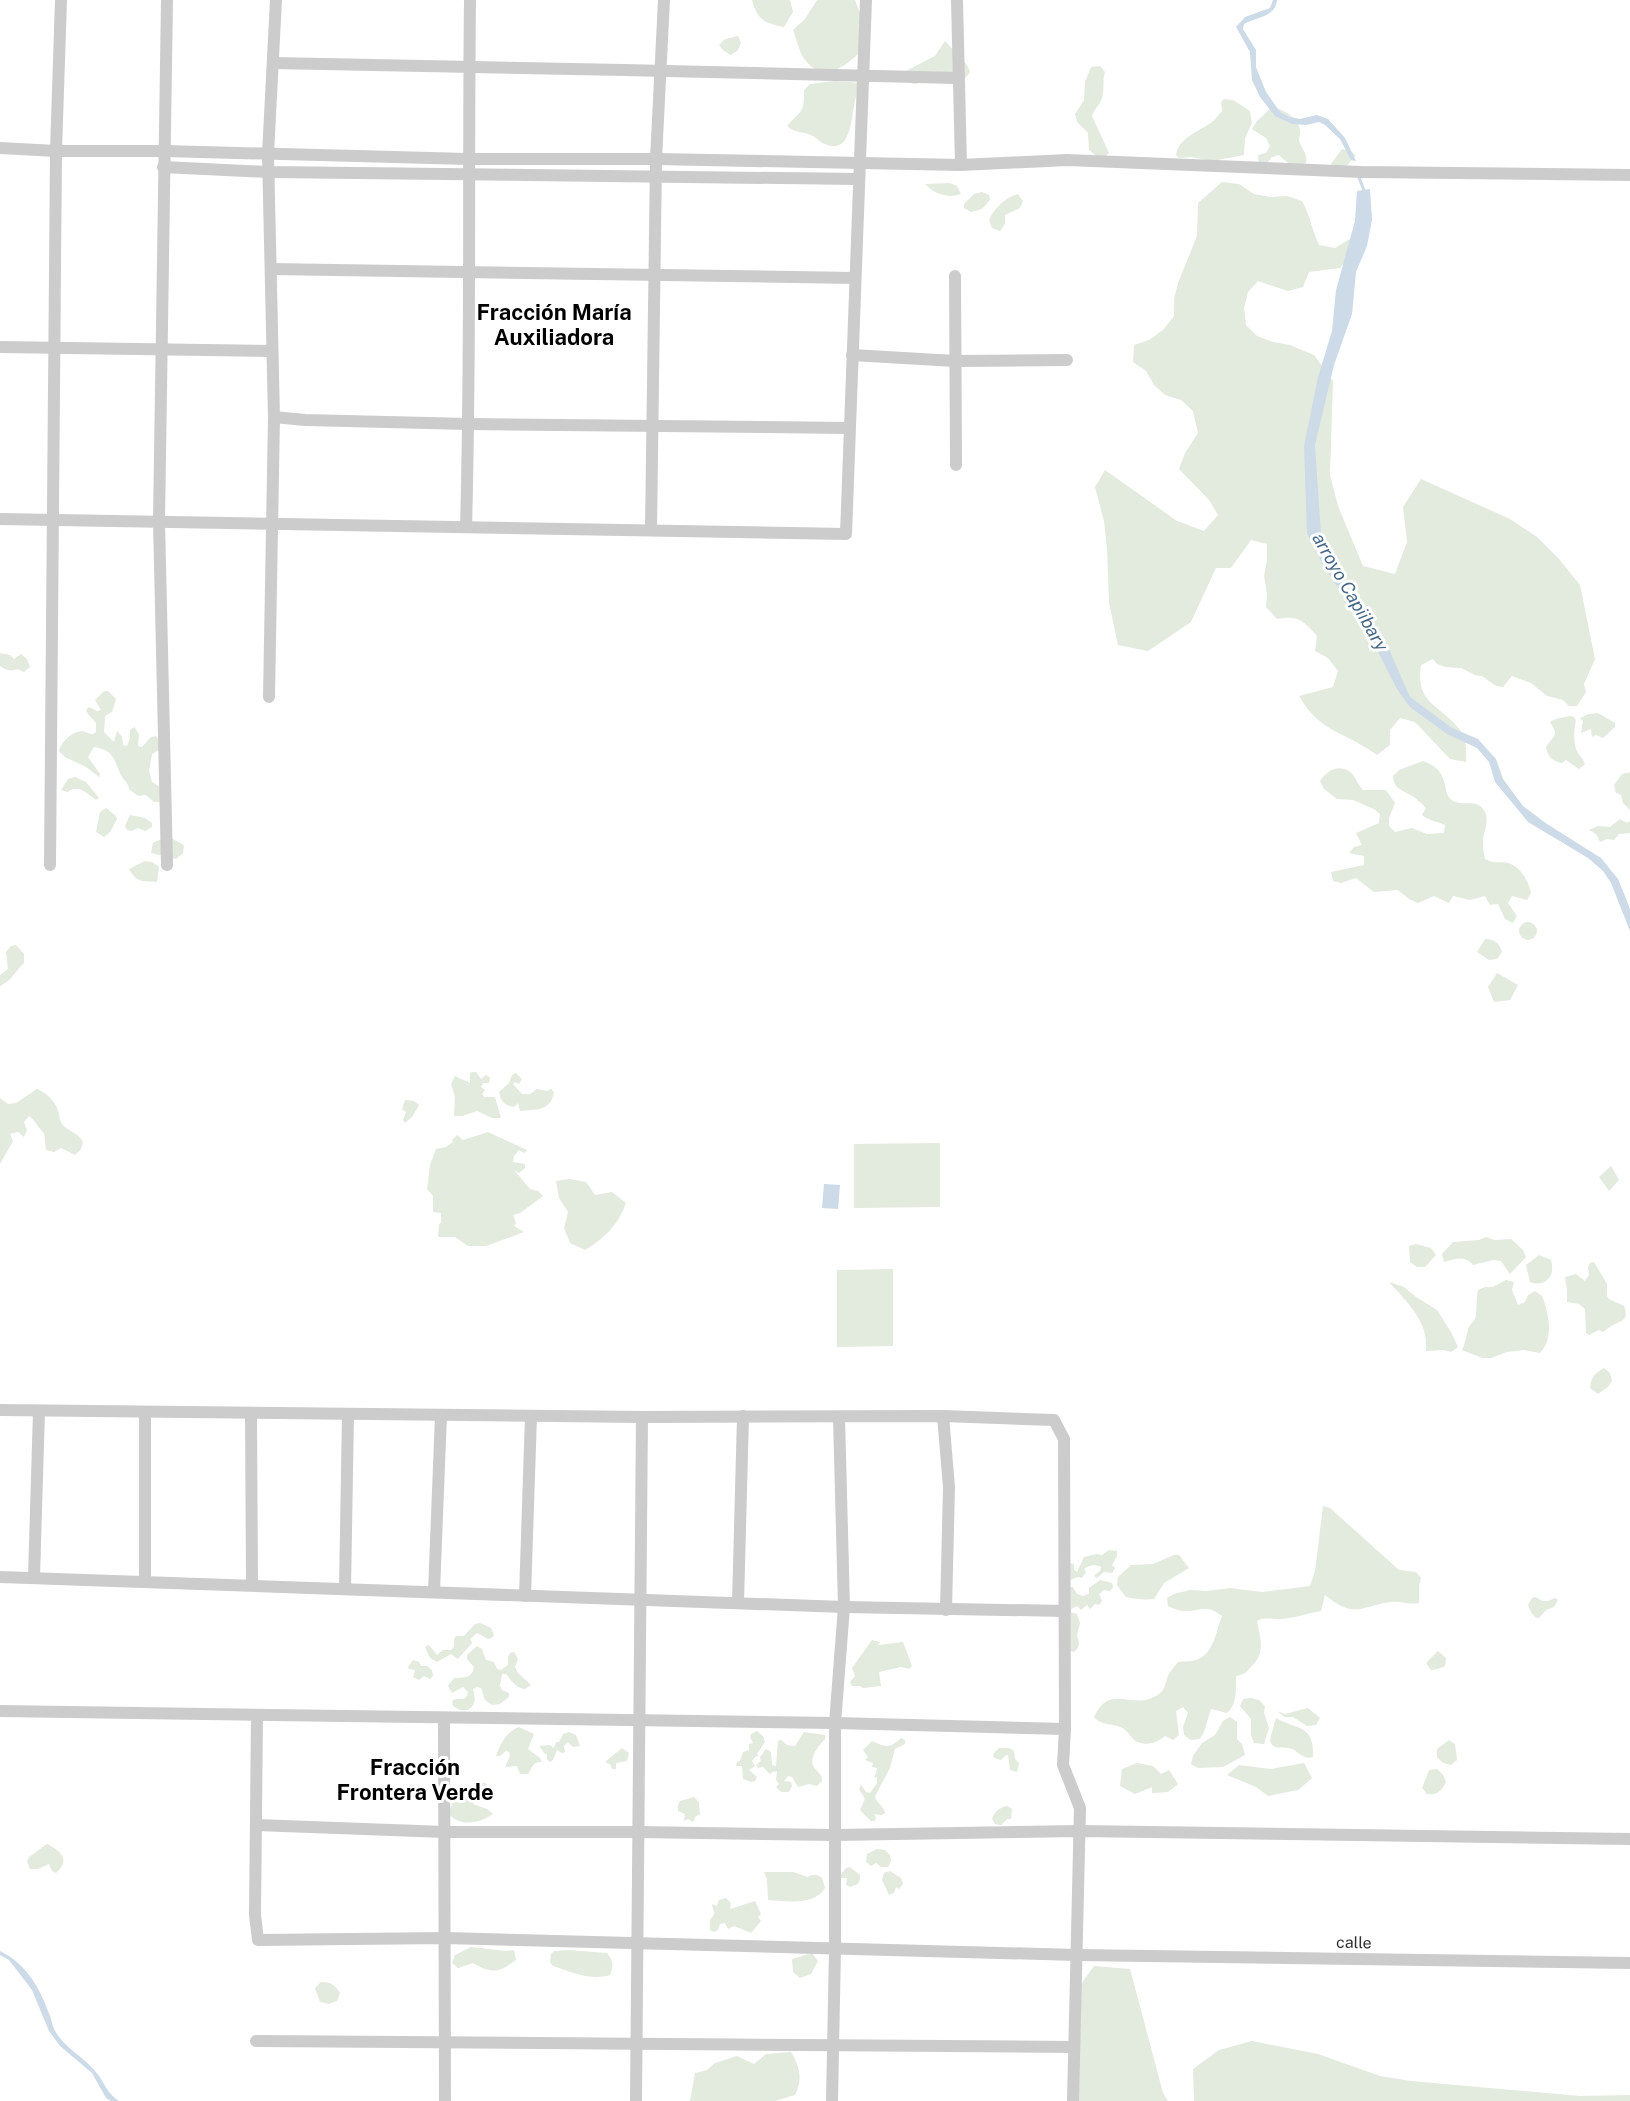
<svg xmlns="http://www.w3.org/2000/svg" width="1630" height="2101" viewBox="0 0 1630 2101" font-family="'Public Sans',sans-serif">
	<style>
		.green { fill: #e3eade }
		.water { fill: #cddae8 }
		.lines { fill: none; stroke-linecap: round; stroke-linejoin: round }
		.stream { stroke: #cddae8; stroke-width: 3 }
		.minor { stroke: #ccc; stroke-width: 12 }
		.labels { text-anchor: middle; stroke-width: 6; stroke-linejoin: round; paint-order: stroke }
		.street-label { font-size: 16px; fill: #2f2f2f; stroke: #fff }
		.water-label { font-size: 18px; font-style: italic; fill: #466787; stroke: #fff }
		.district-label { font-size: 22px; font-weight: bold; fill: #000; stroke: #fff }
	</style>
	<rect width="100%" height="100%" fill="#fff"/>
	<!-- green -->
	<g class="green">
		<path d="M752 0H790L793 12 784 27C765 23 757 20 752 0Z"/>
		<path d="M817 0H855L862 19 859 53C844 68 823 82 806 61 799 54 797 39 793 30L805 19Z"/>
		<path d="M738 36 741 43 738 50 731 55 724 51 719 45 725 39Z"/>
		<path d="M945 41 967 65 970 72C962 84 950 88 937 80L914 84 906 81 904 72 935 56Z"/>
		<path d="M1100 66 1105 72C1102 81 1105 88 1102 98 1100 105 1094 109 1092 116L1109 153 1103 158 1095 155 1089 150 1088 133 1077 122 1075 114 1084 100 1085 82 1091 67Z"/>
		<path d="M835 81 861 83C859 89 856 95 855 101 851 116 852 156 825 144 820 143 818 138 813 136 804 131 796 134 787 126 802 109 804 114 804 90L810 84Z"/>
		<path d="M1224 99 1233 100 1250 111 1252 123 1245 138 1244 155 1212 161 1191 157 1179 158 1176 155C1178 138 1200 131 1212 122 1216 119 1219 114 1222 111L1221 102Z"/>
		<path d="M1272 107C1284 110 1298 117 1300 130 1301 134 1299 137 1299 140 1301 149 1308 153 1306 163 1294 168 1288 164 1279 155L1272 157 1267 163H1259L1258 155 1266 153 1270 146 1266 138 1252 129 1257 121Z"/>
		<path d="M1342 149 1350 151 1356 155 1345 168 1337 169 1331 164Z"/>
		<path d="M1222 182 1239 184 1254 194 1270 197 1287 196 1302 201C1310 215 1312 230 1319 245L1335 248 1350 239 1349 256 1340 268 1309 272 1303 287 1288 291 1258 281 1248 292 1244 308 1246 325 1257 336 1273 342 1290 345 1314 355 1333 381 1330 475 1338 506 1363 566 1395 574 1407 542 1403 507 1421 479 1510 519 1537 537 1559 559 1580 585 1595 659 1584 684 1586 692 1577 706H1569L1563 700 1547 696 1531 683 1512 676 1503 687 1496 686 1482 676 1475 675 1461 668 1445 667 1437 664 1433 659 1421 665C1415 705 1440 704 1460 730 1467 739 1466 751 1466 762L1450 759 1415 722 1400 718 1390 730V745L1377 755C1346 732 1320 733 1299 696L1333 687 1338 671 1328 658 1315 651 1317 636C1303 620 1298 615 1277 619L1266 607 1267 593 1264 576 1267 560V544L1251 540 1231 568H1216L1191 622 1148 651 1118 645 1109 603 1107 548 1104 521 1095 487 1105 470 1177 521 1204 531 1218 515 1209 500 1179 469 1185 453 1198 433 1193 411 1181 400 1165 395 1154 385 1146 371 1133 362 1134 345 1149 340 1163 330 1174 316V299L1178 283 1197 236 1198 203Z"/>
		<path d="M950 183 957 186 961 194C949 199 934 194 925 184Z"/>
		<path d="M982 192 989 195 990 200 982 209 971 212 964 208V204L974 194Z"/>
		<path d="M1018 194 1023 201 1020 208 1005 215V224L1000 231 992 228 989 220C994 209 1005 197 1018 194Z"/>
		<path d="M0 653 10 655 14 659 21 654 27 659 30 667 24 672 17 669C11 672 6 670 0 666Z"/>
		<path d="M104 691H108L116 699 112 712 105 716 104 732 114 742 117 731 122 737 123 745 127 746 130 738V730L134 727 139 734 138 746 142 747 151 737 156 736C160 741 160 744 159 750L152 754 149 771 152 782 162 788 161 802H154L146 795 138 796 129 789C128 782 124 781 121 775 114 761 115 750 94 747L88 757 100 774 99 777 86 767 65 757 59 751C61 742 72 731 83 731 86 732 90 734 93 734L96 732V723L88 714 86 710 89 707 97 711 101 710 95 700Z"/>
		<path d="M1598 713 1615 723V727L1603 738 1596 735 1592 737 1591 729 1581 733 1583 721 1580 718 1589 714Z"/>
		<path d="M1570 716 1574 717 1576 721C1574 727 1573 745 1577 751 1580 757 1583 758 1585 764L1579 769 1566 760 1562 763C1552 761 1548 757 1546 747 1555 734 1559 736 1550 722 1553 719 1565 717 1570 716Z"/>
		<path d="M1423 761C1455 772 1438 797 1456 802 1467 806 1477 798 1485 812 1490 822 1482 834 1483 845 1483 849 1484 854 1485 859 1494 864 1499 861 1508 863 1521 867 1529 882 1531 893L1527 900 1512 896 1508 903 1517 916 1513 923 1505 919 1498 904 1490 905 1485 896 1470 900 1453 896 1449 903 1434 896 1418 903 1409 899 1398 890 1374 892 1356 878 1341 883 1333 881 1331 872 1364 865V856L1349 853 1354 847 1362 845 1356 833 1379 823 1380 814 1374 809 1353 800 1337 799 1324 789 1320 781C1326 772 1337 764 1349 771 1355 775 1357 784 1363 790H1386L1395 803 1389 818V826L1395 832 1412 828 1427 834 1444 833 1445 825C1437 821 1429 821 1422 815L1426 808C1422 804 1418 800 1414 797 1403 790 1394 790 1393 776L1399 770Z"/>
		<path d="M1630 772V810L1623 803 1621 795 1616 793 1614 785 1622 774Z"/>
		<path d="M75 777 86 782 99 798 96 800C87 793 78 784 68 792L61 790 68 779Z"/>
		<path d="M106 808 116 816 117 819 110 832 104 837 96 832 100 812Z"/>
		<path d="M130 815 145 818 152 823V827L145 831 138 828 131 831 127 830 125 826Z"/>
		<path d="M1620 819 1627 823 1630 821V833L1619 834 1614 840 1607 839 1600 842 1596 834 1589 830 1598 826 1610 827Z"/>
		<path d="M167 836 184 845 183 853 176 859 151 853 153 843Z"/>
		<path d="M145 861 152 862 159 867 157 882C142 881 137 883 129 869Z"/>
		<circle cx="1528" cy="931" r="9"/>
		<path d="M1485 939C1495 939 1499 943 1502 952L1497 959 1489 960 1477 952Z"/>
		<path d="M16 945 24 954V963C14 972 14 979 0 986V975L8 969 6 952 11 946Z"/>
		<path d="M1497 973 1518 985 1510 1000 1494 1002 1488 987Z"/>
		<path d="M472 1072H476L481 1079 486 1075 490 1078 489 1083H483L481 1087 485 1090 482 1094 484 1097H495L501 1118H492L477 1111 462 1116H454L455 1097 451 1084 455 1076 470 1083V1073Z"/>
		<path d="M516 1073 522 1079 519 1084 515 1082 513 1084 522 1094H530L537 1089 547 1091 551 1089 554 1092C551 1112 535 1109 520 1111L518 1103 514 1107C504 1105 501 1102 499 1092L509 1083 512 1075Z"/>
		<path d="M37 1089C47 1093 57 1103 59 1114 60 1119 60 1123 65 1127 72 1133 78 1133 83 1142L81 1149 75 1155 61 1148 54 1152 46 1150 44 1133C37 1127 36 1121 29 1116L24 1122 27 1130 24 1137 18 1132 10 1134 13 1141 0 1164V1098L8 1104 16 1103Z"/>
		<path d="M405 1100 414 1101 419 1105 412 1117 405 1123 403 1120 406 1112 402 1109Z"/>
		<path d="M488 1132 527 1150 524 1153 519 1150 514 1156 513 1162 525 1164V1168L519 1173 514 1170 530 1189 538 1191 543 1196 520 1213 513 1215 516 1223 514 1226 524 1232 486 1246H468L455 1237H438L439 1224 441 1223V1213L433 1212V1196L427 1189 430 1165 436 1149 446 1147 453 1142 452 1140 457 1135 463 1140Z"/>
		<path d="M940 1143V1207L854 1208V1144Z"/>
		<path d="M1611 1166 1619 1180 1609 1191 1599 1177Z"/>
		<path d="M569 1179 586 1182 595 1195 612 1192 626 1203C619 1224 604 1239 585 1250L570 1243 564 1228 568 1212 559 1198 556 1181Z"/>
		<path d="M1486 1237 1494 1240 1511 1239 1523 1250 1526 1257 1510 1274 1501 1261 1493 1260 1473 1265C1464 1255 1456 1259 1444 1262L1442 1254 1453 1242 1479 1240Z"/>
		<path d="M1416 1244 1431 1248 1436 1255 1425 1267H1417L1410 1262 1409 1246Z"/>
		<path d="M1539 1255 1551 1260C1556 1276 1545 1288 1530 1282L1526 1265Z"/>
		<path d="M1594 1262 1607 1284V1296L1609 1299 1624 1306C1630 1322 1619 1321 1611 1326 1608 1328 1606 1330 1603 1332L1599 1330 1589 1335 1586 1333 1585 1309 1579 1304 1567 1302V1290L1565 1277 1576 1274 1585 1281 1589 1275 1588 1267 1590 1263Z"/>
		<path d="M893 1269V1346L837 1347V1270Z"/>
		<path d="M1506 1280 1514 1282 1512 1290 1518 1305 1525 1302 1528 1295 1535 1291 1542 1296C1549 1313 1554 1339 1540 1353L1524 1350 1507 1352 1491 1358H1482L1462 1350C1466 1342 1466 1334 1469 1327 1472 1322 1476 1320 1476 1314 1477 1306 1476 1298 1478 1290L1485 1287H1493Z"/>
		<path d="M1389 1282 1404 1287 1416 1297 1437 1310 1451 1332 1458 1347 1451 1352 1443 1350 1426 1351C1429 1322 1407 1302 1389 1282Z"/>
		<path d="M1604 1368 1610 1373 1612 1381 1608 1387 1598 1394 1590 1388C1591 1377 1595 1373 1604 1368Z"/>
		<path d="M1323 1506 1330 1508 1399 1570 1416 1572 1421 1578 1419 1586V1603C1409 1605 1400 1601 1391 1602 1358 1607 1355 1619 1325 1595L1321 1611C1307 1613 1296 1618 1281 1619 1273 1620 1264 1616 1257 1621 1260 1638 1266 1652 1252 1666 1246 1672 1244 1675 1236 1676 1236 1689 1237 1705 1227 1713L1211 1709 1204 1732 1200 1739 1191 1740 1184 1735 1183 1727 1188 1713 1183 1707 1176 1711 1179 1735 1173 1740 1165 1736C1157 1743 1144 1747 1134 1740 1131 1737 1128 1732 1124 1729 1114 1722 1102 1727 1094 1717 1111 1681 1133 1713 1159 1694 1166 1690 1165 1681 1169 1674 1171 1670 1175 1666 1178 1662 1184 1661 1190 1662 1196 1660 1214 1654 1216 1631 1222 1616 1207 1603 1199 1612 1183 1611 1179 1611 1173 1608 1168 1606L1167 1598 1174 1594 1190 1590 1206 1591 1230 1588 1263 1592 1310 1586 1315 1571Z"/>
		<path d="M1109 1550 1117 1551V1556L1112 1565 1115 1568 1112 1573 1104 1572 1097 1578 1094 1576 1100 1571 1101 1567C1096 1564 1088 1565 1084 1569L1086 1572 1082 1578 1078 1577 1068 1581 1069 1563 1074 1564V1570L1077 1572 1084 1557 1096 1554 1102 1555Z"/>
		<path d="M1174 1555H1179L1189 1568 1164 1583 1154 1599C1144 1600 1136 1599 1126 1597L1117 1585 1118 1577 1131 1565 1153 1564Z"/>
		<path d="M1100 1580 1112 1583 1113 1587 1110 1591 1104 1590 1099 1594 1102 1601 1099 1605 1095 1604 1090 1609 1087 1605 1081 1610 1077 1606 1071 1609 1068 1606 1069 1587H1073L1077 1594 1083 1596 1089 1594V1588Z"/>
		<path d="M1536 1597C1545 1604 1547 1601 1555 1598L1558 1600 1554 1607 1546 1610 1540 1617 1536 1618 1531 1612 1528 1605 1532 1598Z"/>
		<path d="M1070 1612 1077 1614 1080 1623 1077 1635 1079 1643 1078 1648 1074 1652 1070 1651Z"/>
		<path d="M480 1623 491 1628 494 1635 492 1638 488 1639 477 1633 470 1639 472 1643 458 1659 451 1654 437 1662 430 1658 425 1647 429 1645 437 1655 443 1650H451L454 1647V1639L456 1636H464L475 1624Z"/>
		<path d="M872 1640 880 1642 878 1645 903 1642 912 1666 909 1669 901 1667 879 1672 881 1686 863 1688 860 1686H852L850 1682 855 1676 852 1668Z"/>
		<path d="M477 1646 482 1649 486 1660 494 1662 497 1669 501 1670 508 1665V1657L510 1653 514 1652 518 1659 515 1667 518 1673 531 1685 525 1689C516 1688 512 1681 506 1674H502L500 1686 502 1690 509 1693V1697L500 1704 492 1705 485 1700 481 1688 477 1687 473 1689C475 1699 477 1703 468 1710H460L453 1706 452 1701 456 1699H464L467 1696 468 1692 463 1687 452 1693 448 1686 454 1678C463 1677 471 1680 474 1667L467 1659V1655Z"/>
		<path d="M1438 1651 1446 1658 1445 1666 1438 1669 1431 1670 1426 1663Z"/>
		<path d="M413 1660 419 1662 421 1666H427L432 1670 433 1676 430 1679 424 1676 419 1680 413 1677 415 1670 409 1669 408 1667Z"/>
		<path d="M1251 1698 1259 1700 1265 1706 1264 1713 1269 1728 1264 1744 1254 1743 1251 1735V1719L1240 1706 1243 1699Z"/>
		<path d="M1308 1708 1320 1718 1316 1725 1307 1726 1293 1717H1285L1277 1711 1285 1714Z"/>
		<path d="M1230 1717 1237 1722V1739L1242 1744 1245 1755 1223 1767 1198 1768 1191 1764 1193 1756 1202 1743 1215 1735 1223 1721Z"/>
		<path d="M1276 1718C1299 1731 1314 1724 1313 1757 1304 1760 1300 1753 1292 1749 1285 1746 1273 1751 1270 1741 1270 1738 1275 1722 1276 1718Z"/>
		<path d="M519 1727 534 1734 528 1749 540 1758 542 1762C531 1762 533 1768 528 1774H520L517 1766 505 1767 510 1756 509 1752 506 1751 500 1756H496C500 1744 507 1731 519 1727Z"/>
		<path d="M757 1731 763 1736 765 1742 757 1754 759 1756 755 1757 752 1761 755 1766 749 1770 757 1777 755 1781 751 1782 743 1779 742 1766H736L737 1762 740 1761 743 1752 749 1750V1744L753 1743 750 1737 751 1734Z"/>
		<path d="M569 1732 576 1735 580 1746 573 1747 568 1742 564 1746 565 1752 562 1753 557 1750 553 1760 550 1762 547 1759V1754H545L539 1746 550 1745 554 1748 556 1742H559L563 1734Z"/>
		<path d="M804 1732 825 1735V1739C818 1747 807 1759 815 1769 820 1774 822 1775 822 1781L817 1786 809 1784 798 1787 792 1777 788 1776 784 1781 791 1782 792 1786 789 1792H781L776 1787 779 1784 776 1780 777 1771 772 1772 770 1774 763 1767 758 1768 756 1765 761 1761 760 1757 766 1749 771 1752 772 1765 776 1766 778 1741 781 1740 787 1745 795 1746Z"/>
		<path d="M901 1738 905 1740V1744L895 1749 890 1768 875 1796C876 1803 884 1806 885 1813L882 1815 874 1814 876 1817 875 1821H871L860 1810 865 1799 859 1789 861 1785 866 1792 870 1793 877 1783V1778L874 1777 876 1774 877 1768 872 1767 873 1763 865 1760 868 1757 863 1750 872 1741C884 1746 889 1750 901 1738Z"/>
		<path d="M1449 1740 1455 1744 1457 1760 1451 1765 1443 1763 1437 1757V1749Z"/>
		<path d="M622 1748 629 1753 627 1761 616 1763V1769H612L610 1764 606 1763V1761Z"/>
		<path d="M999 1748H1009L1014 1751 1015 1759 1019 1763 1017 1772 1010 1770 1008 1755H1006L1001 1760 994 1758 993 1754Z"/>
		<path d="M1137 1763 1153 1766 1161 1774 1169 1770 1178 1784 1168 1792 1152 1793V1787L1135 1794 1120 1786 1122 1769Z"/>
		<path d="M1304 1763 1312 1778 1298 1790 1268 1796 1256 1787 1227 1775 1239 1765 1271 1769Z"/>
		<path d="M1437 1769 1443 1775 1446 1782C1442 1791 1437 1795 1427 1794L1422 1788 1429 1770Z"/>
		<path d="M479 1781 487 1784 488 1791 482 1793 473 1804 487 1809 493 1814C479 1824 459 1827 448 1813L452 1805 449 1796 452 1787 463 1796 474 1788Z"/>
		<path d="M694 1797 699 1802 700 1815 696 1816 693 1822 688 1819 684 1821 685 1814 678 1811V1805L680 1801Z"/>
		<path d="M1007 1806 1012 1809 1011 1819H1007L1001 1825 995 1824 992 1819C994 1812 1000 1807 1007 1806Z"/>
		<path d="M47 1844C61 1851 71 1860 56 1873L52 1871 49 1864 38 1869H30L27 1861 29 1857Z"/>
		<path d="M877 1849 885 1850 890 1855 891 1861 888 1867H881L876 1863 871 1866 866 1862 867 1854Z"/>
		<path d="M850 1867 860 1875V1879L858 1884 850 1887 846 1885 847 1878H841L840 1876 846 1868Z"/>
		<path d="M890 1871 901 1878 903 1884 899 1889 896 1887 894 1893 889 1895 882 1880 884 1873Z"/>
		<path d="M764 1872H793L808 1877C813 1874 817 1874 822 1878L825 1888C814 1906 787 1901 768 1900L767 1879Z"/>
		<path d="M726 1898 731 1903 730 1909 755 1901 761 1914 758 1917 761 1921 751 1933 734 1926 728 1929 725 1923 720 1924 718 1930 714 1932 710 1930V1920C718 1910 713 1915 712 1904L717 1906 719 1900Z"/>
		<path d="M471 1947 505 1951 514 1950 516 1960C498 1973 492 1974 473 1963L458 1968 452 1963 455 1955Z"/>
		<path d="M569 1950 607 1953C613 1961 614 1965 610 1975 590 1981 572 1972 553 1966L550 1962 551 1954 554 1951Z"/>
		<path d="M812 1953 818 1961 811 1974 800 1978 793 1972 792 1959Z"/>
		<path d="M1094 1966 1130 1969 1163 2093 1168 2101H1071L1077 1990Z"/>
		<path d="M321 1982C331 1982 335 1985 340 1993L337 2001 329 2004 320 2002 315 1988Z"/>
		<path d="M1252 2041 1318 2054 1380 2076 1411 2081 1580 2096 1630 2095V2101H1194L1193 2069 1219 2050Z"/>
		<path d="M791 2052C800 2067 803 2079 795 2095L775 2101H690L695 2073 707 2070 715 2063 737 2056 754 2064 766 2054Z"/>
	</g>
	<!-- water -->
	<g class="water">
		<path d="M1273 0H1277C1275 18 1256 17 1244 24L1243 29 1256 50V67L1266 92 1280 112 1289 117 1300 119 1317 115 1328 119 1345 138 1356 161 1351 160 1340 139 1325 125 1319 122 1306 125 1292 124 1275 116 1260 97 1252 80 1250 52 1236 27 1245 17 1270 8Z"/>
		<path d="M1370 189 1372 220 1367 246 1356 272 1352 314 1334 365 1315 445 1321 534 1345 578 1385 640 1410 697 1452 728 1478 739 1496 759 1503 779 1523 806 1547 824 1601 858 1618 879 1625 896 1630 909V931L1611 883 1603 871 1588 858 1528 822 1495 782 1489 762 1477 748 1447 734 1410 707 1397 689 1370 636 1323 565 1307 533 1304 446 1318 377 1332 331 1336 290 1355 221 1357 191Z"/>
		<path d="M824 1184 840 1185 838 1209 822 1208Z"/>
		<path d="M0 1951C25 1963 39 1986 48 2011 51 2017 52 2024 54 2029 64 2049 87 2058 99 2076 106 2086 108 2094 119 2101H111L106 2098 92 2073 60 2046 49 2031 32 1990 9 1960 0 1955Z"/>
	</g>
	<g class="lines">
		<!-- stream -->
		<path class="stream" d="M1358 175 1365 193"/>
		<!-- minor -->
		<g class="minor">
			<path d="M167 0 159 521 167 865"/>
			<path d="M957 0 961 165"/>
			<path d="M273 63C501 66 730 73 958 78"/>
			<path d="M0 148 56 151H164L468 159H656L961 165 1067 160 1361 172 1630 175"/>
			<path d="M163 167 269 172 858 179"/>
			<path d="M271 269 855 278"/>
			<path d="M955 276 956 465"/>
			<path d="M0 347 272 351"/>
			<path d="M852 355 955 361 1067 360"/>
			<path d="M274 417 305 420 469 424 849 428"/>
			<path d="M0 519 846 534 866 0"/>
			<path d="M466 527C471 351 468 176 470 0"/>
			<path d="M651 530 656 159 664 0"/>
			<path d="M269 697 274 417 268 154 276 0"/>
			<path d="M50 865 56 151 61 0"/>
			<path d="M0 1410 642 1417 943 1416 1054 1420 1064 1439 1065 1729"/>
			<path d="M145 1412V1581"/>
			<path d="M251 1413 252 1585"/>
			<path d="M943 1416 949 1487 946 1610"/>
			<path d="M0 1577 844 1607 1065 1611"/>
			<path d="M34 1577 39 1411"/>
			<path d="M345 1589 348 1414"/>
			<path d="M434 1592 441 1415"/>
			<path d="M525 1596 531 1416"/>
			<path d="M738 1603 743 1416"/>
			<path d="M0 1711 835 1723 1065 1729 1063 1765 1080 1808 1073 2101"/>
			<path d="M257 1715 255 1915 258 1940 445 1938 1077 1955 1630 1963"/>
			<path d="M444 1718 445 2101"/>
			<path d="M256 1825 445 1832H638L835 1835 1080 1831 1630 1839"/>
			<path d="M256 2041 1074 2047"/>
			<path d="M636 2101 642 1417"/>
			<path d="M832 2101 835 1949V1723L844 1607 839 1417"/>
		</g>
	</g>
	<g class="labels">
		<!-- street labels -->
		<g class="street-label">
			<text transform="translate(1354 1942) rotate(1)" y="6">calle</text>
		</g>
		<!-- water labels -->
		<g class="water-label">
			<text transform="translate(1350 592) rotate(60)" y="6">arroyo Capiibary</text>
		</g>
		<!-- district labels -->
		<g class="district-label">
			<text x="554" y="320">Fracción María<tspan x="554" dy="25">Auxiliadora</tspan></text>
			<text x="415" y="1775">Fracción<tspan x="415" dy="25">Frontera Verde</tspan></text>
		</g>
	</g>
</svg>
